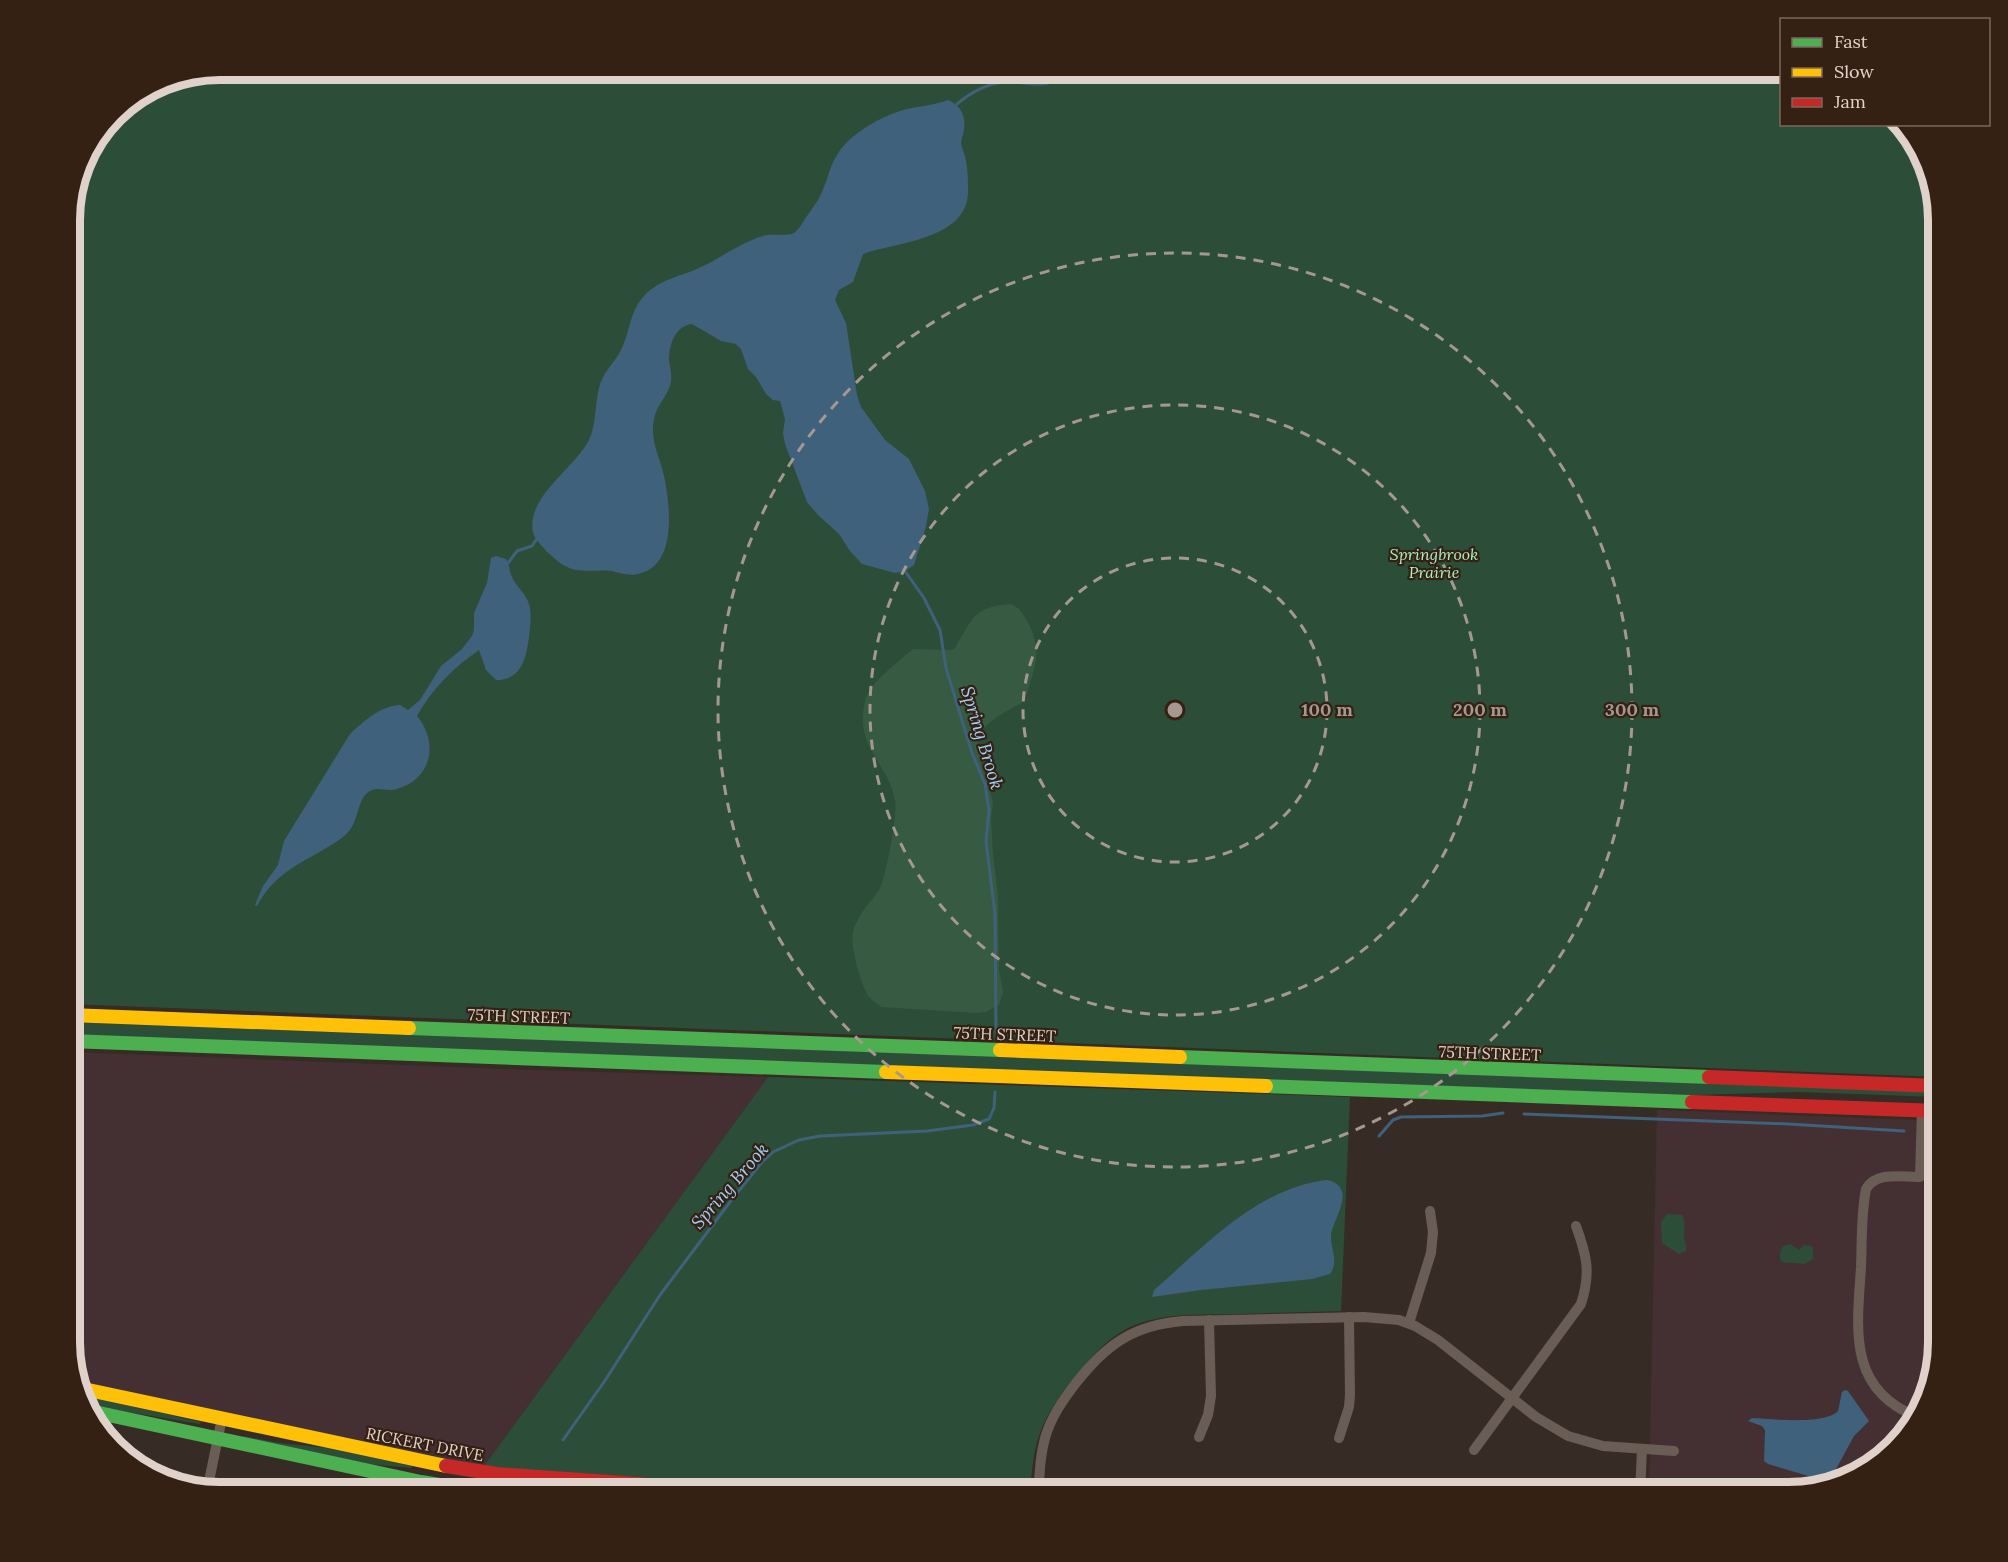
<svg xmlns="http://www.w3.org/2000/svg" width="2008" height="1562" viewBox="0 0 2008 1562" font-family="Lora,serif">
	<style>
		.commercial { fill: #443033 }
		.green { fill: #2c4e38 }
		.forest { fill: #375a43 }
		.water { fill: #40617b }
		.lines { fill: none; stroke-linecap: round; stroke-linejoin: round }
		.stream { stroke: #40617b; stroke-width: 3 }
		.street { stroke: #695d56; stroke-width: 10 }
		.fast { stroke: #4caf50; stroke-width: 14 }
		.slow { stroke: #ffc107; stroke-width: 14 }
		.jam { stroke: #c62828; stroke-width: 14 }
		.ring { fill: none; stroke: #a59890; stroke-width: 3; stroke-dasharray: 10 8 }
		.labels { text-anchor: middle; stroke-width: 4.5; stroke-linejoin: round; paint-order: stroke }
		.park-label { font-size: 16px; font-style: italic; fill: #a9f0c4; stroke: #352114 }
		.street-label { font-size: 16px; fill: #e0d2ca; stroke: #352114 }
		.water-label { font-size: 18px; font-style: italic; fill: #a0d0f7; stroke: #352114 }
		.rim { fill: none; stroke: #e0d2ca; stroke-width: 8 }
		.centre { fill: #a59890; stroke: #352114; stroke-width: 3 }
		.ring-label { font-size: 18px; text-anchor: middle; font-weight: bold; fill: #a59890; stroke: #352114; stroke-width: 4.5; stroke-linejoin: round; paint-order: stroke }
	</style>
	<rect width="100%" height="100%" fill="#372c25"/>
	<!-- commercial -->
	<g class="commercial">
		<path d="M69 1052 503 1069 768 1077 484 1466 444 1460 77 1381 69 1352Z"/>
		<path d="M1657 1110 1939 1121V1343L1931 1391 1908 1434 1855 1478 1788 1493H1649Z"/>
	</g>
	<!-- green -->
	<g class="green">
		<path d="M220 69H1781L1782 124 1900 125 1923 153 1939 219V1077L69 1004V210L85 153 120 107 162 80Z"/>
		<path d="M69 1022 1939 1092V1097L1799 1092 1695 1095 1631 1093 69 1035Z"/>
		<path d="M768 1077 1350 1097 1341 1311C1306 1312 1271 1313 1236 1314 1200 1315 1162 1312 1128 1328 1106 1339 1091 1358 1075 1377 1040 1420 1034 1438 1030 1493H894L526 1470 484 1466Z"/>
		<path d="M1667 1214 1682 1215C1686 1223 1684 1227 1684 1235 1684 1241 1687 1245 1686 1251L1679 1254 1662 1243 1661 1222Z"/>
		<path d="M1790 1244 1799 1250 1804 1245 1811 1246 1813 1249V1259L1805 1264 1782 1262C1778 1257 1780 1251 1783 1246Z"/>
		<path d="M81 1395 201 1422 200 1424 84 1405Z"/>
		<path d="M243 1436 280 1443 328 1448 412 1466 411 1468 358 1463 243 1438Z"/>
		<path d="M488 1480 661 1493C627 1493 512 1499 488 1484Z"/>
	</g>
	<!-- forest -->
	<path class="forest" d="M1011 604C1020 608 1022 613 1027 621 1045 654 1033 668 1025 701L998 716 982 729 978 737 980 759 993 802 991 819 993 854 998 896 999 970 1003 992 999 1005 986 1012 976 1013 881 1007C878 1004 873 1001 870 998 861 987 850 947 853 933 853 929 856 923 858 920 863 908 873 900 879 890 886 878 898 813 895 800 888 762 852 746 866 698 870 683 900 660 913 649L951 650 955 648C973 618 973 607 1011 604Z"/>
	<!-- water -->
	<g class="water">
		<path d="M948 100C960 105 966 115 964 129 964 134 961 138 961 143 962 149 965 155 966 161 968 171 968 183 968 193 966 240 896 242 863 254L853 282 839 290 835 300 846 323 857 395 861 407 885 440 909 459 925 491 929 509 926 526 914 565 905 571 895 573 862 564 850 551 839 534 818 515 807 502 785 444 783 433 785 419 780 401 773 400 766 394 756 377 748 369 741 349 736 344 721 341 692 324C675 326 669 345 669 360 670 367 672 375 671 382 667 400 653 405 653 430 653 447 661 461 664 476 670 505 678 566 638 574 630 576 620 573 612 571 596 569 580 574 565 566 557 562 534 541 533 532 526 497 574 469 589 440 596 425 595 405 599 388 602 374 613 364 620 352 632 330 628 309 649 291 663 279 681 276 697 269 720 259 739 243 763 236 773 233 786 237 794 233 800 229 803 221 807 216 811 210 816 204 819 198 830 178 828 162 847 142 863 127 886 114 907 109 921 106 935 105 948 100Z"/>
		<path d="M496 556 506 559C510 565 509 571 512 577 516 587 525 592 529 604 532 615 530 625 529 637 526 658 522 680 496 680L486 670 479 650C454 667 431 690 417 716 439 742 432 779 397 789 388 792 378 786 370 791 357 798 359 820 349 831 343 839 332 844 323 850 295 866 273 876 257 906L255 905 263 886 278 865 284 841 350 734C364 721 380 706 400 705L408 710 420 700 441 666 462 649 472 636 474 630V613L487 583 491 558Z"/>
		<path d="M1327 1180C1360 1187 1330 1223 1331 1237 1331 1250 1339 1261 1330 1274L1312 1279 1201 1290 1152 1297 1154 1290C1205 1246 1257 1188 1327 1180Z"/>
		<path d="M1845 1390 1848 1391 1869 1421 1854 1436 1830 1480 1824 1484 1815 1478 1768 1464 1764 1461 1765 1430 1762 1426 1748 1421 1752 1418C1772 1419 1825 1425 1838 1411L1842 1392Z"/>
	</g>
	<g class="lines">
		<!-- stream -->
		<g class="stream">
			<path d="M1193 69 1200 71 1211 69"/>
			<path d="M957 104C970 93 986 84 1004 82 1023 80 1055 94 1064 69"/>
			<path d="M508 563 517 551 532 546 536 540"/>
			<path d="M905 571 924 598 940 630 946 668 972 753 985 784 989 811 986 841 995 914 996 1032"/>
			<path d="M1524 1114 1788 1124 1904 1131"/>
			<path d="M1938 1132H1939"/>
			<path d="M1379 1136 1393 1120 1401 1117 1482 1116 1503 1113"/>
			<path d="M563 1440 604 1382 660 1295 733 1198 762 1162 773 1152 799 1140 820 1136 927 1131 973 1125 989 1119 994 1108 995 1092"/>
		</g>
		<!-- street -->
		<g class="street">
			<path d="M1409 1323 1431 1253 1433 1232 1430 1211"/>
			<path d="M1917 1417C1847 1389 1857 1329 1861 1267 1862 1242 1861 1214 1866 1189 1876 1171 1902 1177 1920 1177L1922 1110"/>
			<path d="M1199 1437 1208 1415 1211 1396 1209 1320"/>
			<path d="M1339 1438 1349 1407 1350 1395 1349 1317"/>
			<path d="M1474 1450 1581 1304C1591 1273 1587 1256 1576 1226"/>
			<path d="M207 1491 222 1418"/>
			<path d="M1039 1493C1039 1475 1040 1456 1045 1438 1051 1417 1063 1400 1076 1383 1106 1345 1133 1325 1183 1321L1364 1317 1399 1320 1415 1326 1438 1340 1536 1417 1568 1436 1603 1446 1674 1451"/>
			<path d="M1640 1493 1642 1450"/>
		</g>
		<!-- fast -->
		<g class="fast">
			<path d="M409 1028 1000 1050"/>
			<path d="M69 1041 886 1072"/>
			<path d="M1180 1057 1709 1077"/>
			<path d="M1266 1086 1692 1102"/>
			<path d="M85 1410 421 1482 488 1493"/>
			<path d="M651 1485 771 1493"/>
		</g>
		<!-- slow -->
		<g class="slow">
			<path d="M69 1015 409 1028"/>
			<path d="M1000 1050 1180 1057"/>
			<path d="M886 1072 1266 1086"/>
			<path d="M79 1388 446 1466"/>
		</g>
		<!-- jam -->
		<g class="jam">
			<path d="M1709 1077 1939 1086"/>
			<path d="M1692 1102 1939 1111"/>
			<path d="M446 1466 497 1474 651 1485"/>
		</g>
	</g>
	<!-- distance rings -->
	<g class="ring">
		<circle cx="1175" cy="710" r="152"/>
		<circle cx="1175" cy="710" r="305"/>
		<circle cx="1175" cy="710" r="457"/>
	</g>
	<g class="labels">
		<!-- park labels -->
		<g class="park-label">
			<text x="1434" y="560">Springbrook<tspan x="1434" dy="18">Prairie</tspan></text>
		</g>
		<!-- street labels -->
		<g class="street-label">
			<text transform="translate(519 1016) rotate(2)" y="6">75TH STREET</text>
			<text transform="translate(1005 1034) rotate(2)" y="6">75TH STREET</text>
			<text transform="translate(1490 1053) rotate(2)" y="6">75TH STREET</text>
			<text transform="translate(425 1444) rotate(11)" y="6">RICKERT DRIVE</text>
		</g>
		<!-- water labels -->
		<g class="water-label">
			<text transform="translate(982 738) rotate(73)" y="6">Spring Brook</text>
			<text transform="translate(730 1186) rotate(-49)" y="6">Spring Brook</text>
		</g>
	</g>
	<!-- crop -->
	<path d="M0 0H2008V1562H0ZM220 80H1788A140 140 0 0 1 1928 220V1342A140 140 0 0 1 1788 1482H220A140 140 0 0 1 80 1342V220A140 140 0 0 1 220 80Z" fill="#352114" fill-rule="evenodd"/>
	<path class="rim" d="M220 80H1788A140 140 0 0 1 1928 220V1342A140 140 0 0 1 1788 1482H220A140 140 0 0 1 80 1342V220A140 140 0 0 1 220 80Z"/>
	<circle cx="1175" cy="710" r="9" class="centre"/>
	<g class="ring-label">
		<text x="1327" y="716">100 m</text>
		<text x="1480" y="716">200 m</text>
		<text x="1632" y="716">300 m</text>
	</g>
	<!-- legend -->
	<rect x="1780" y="18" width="210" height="108" fill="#352114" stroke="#79685d" stroke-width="1.5"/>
	<rect x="1792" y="38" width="30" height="9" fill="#4caf50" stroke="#79685d" stroke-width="1.5"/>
	<text x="1834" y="48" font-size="18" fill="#e0d2ca">Fast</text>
	<rect x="1792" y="68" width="30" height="9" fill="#ffc107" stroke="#79685d" stroke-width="1.5"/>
	<text x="1834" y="78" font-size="18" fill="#e0d2ca">Slow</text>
	<rect x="1792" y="98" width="30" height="9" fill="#c62828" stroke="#79685d" stroke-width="1.5"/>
	<text x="1834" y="108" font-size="18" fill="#e0d2ca">Jam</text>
</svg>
